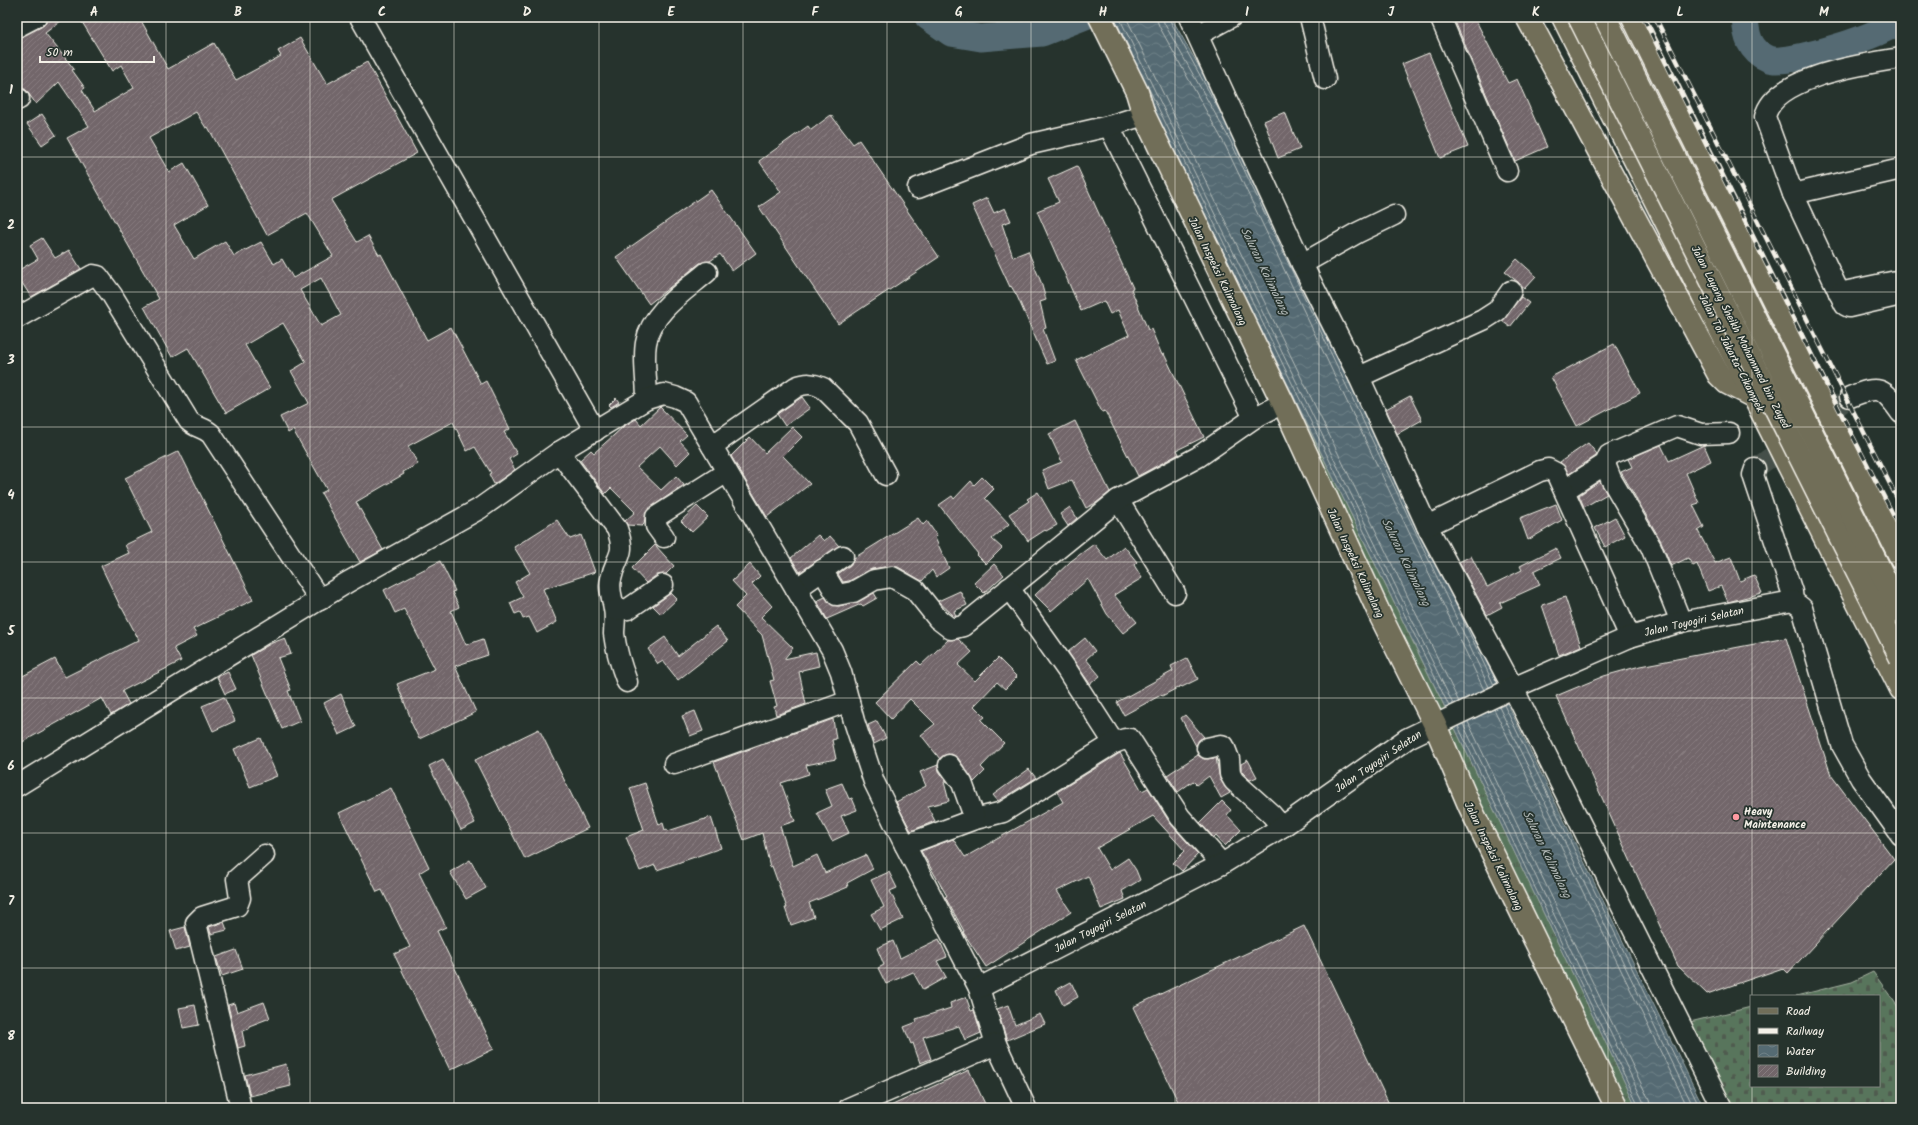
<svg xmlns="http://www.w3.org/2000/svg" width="1918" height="1125" viewBox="0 0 1918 1125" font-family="Kalam,sans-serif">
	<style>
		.grass { fill: url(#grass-tufts); stroke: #a6b2a2 }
		.cemetery { fill: url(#cemetery-stones); stroke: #a6b2a2 }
		.water { fill: url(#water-waves); stroke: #95a1a2 }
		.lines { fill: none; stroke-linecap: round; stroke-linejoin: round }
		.shore { stroke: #b4bbb9; stroke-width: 1 }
		.river { stroke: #556b73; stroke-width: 27 }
		.building { fill: url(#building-hatch); stroke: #f4f1e8; fill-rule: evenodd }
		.minor-tunnel { stroke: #455049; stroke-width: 20; stroke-dasharray: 20 10; stroke-linecap: butt }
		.minor-casing { stroke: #f4f1e8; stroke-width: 23 }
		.major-casing { stroke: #f4f1e8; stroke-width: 25 }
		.highway-casing { stroke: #f4f1e8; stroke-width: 25 }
		.minor { stroke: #26332d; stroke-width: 20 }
		.major { stroke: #716e59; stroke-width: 22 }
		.highway { stroke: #716e59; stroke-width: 22 }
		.rail-casing { stroke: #f4f1e8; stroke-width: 4.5 }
		.rail { stroke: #26332d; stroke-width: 3; stroke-dasharray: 9; stroke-linecap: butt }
		.highway-bridge-casing { stroke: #f4f1e8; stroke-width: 25; stroke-linecap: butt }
		.highway-bridge { stroke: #716e59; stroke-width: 22 }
		.grid { fill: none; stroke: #f4f1e8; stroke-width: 1; stroke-opacity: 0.55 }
		.poi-dot { fill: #ff9aa2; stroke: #26332d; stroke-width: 1.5 }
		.labels { text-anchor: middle; stroke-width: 3.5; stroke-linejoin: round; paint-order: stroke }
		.street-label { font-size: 11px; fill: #f4f1e8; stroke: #26332d }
		.poi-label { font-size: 11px; font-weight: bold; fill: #f4f1e8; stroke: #26332d; text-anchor: start }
		.water-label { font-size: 12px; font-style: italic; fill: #b4bbb9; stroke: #26332d }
		.neatline { fill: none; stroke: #f4f1e8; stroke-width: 1.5 }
		.grid-label { font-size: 13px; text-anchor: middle; font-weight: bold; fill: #f4f1e8 }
	</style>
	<defs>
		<pattern id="grass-tufts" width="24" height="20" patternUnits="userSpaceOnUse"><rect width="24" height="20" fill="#59745b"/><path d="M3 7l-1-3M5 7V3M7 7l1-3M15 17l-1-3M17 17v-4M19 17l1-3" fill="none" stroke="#505c4f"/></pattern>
		<pattern id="cemetery-stones" width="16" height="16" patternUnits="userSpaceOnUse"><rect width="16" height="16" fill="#59745b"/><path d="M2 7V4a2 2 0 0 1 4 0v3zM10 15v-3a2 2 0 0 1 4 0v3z" fill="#505c4f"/></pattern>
		<pattern id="water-waves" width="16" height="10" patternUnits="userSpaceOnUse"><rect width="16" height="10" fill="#556b73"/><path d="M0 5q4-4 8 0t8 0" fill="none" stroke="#6e8187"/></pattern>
		<pattern id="building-hatch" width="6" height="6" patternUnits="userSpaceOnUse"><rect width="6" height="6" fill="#72666a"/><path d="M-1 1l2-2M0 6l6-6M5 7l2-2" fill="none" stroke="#877c7f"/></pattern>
	</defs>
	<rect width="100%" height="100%" fill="#26332d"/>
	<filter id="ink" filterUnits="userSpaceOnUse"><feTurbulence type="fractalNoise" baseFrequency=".025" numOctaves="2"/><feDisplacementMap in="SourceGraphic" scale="8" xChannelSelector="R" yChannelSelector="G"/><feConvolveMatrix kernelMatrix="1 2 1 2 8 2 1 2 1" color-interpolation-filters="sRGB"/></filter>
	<g filter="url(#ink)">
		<!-- grass -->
		<path class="grass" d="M1109 17 1450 718 1637 1108H1617L1439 717Z"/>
		<!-- cemetery -->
		<path class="cemetery" d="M1873 972 1901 1011V1108H1733L1690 1022 1751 1007V1086H1879V996H1796L1852 982Z"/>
		<!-- water -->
		<path class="water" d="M1109 17H1171L1238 136 1486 660 1704 1108H1637L1443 703Z"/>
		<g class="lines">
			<!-- shore -->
			<g class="shore">
				<path d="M1114 17 1132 54"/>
				<path d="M1119 17 1453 704"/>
				<path d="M1126 17 1459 702"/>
				<path d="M1156 17 1159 26 1224 143 1484 690"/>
				<path d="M1163 17 1164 23 1230 140 1489 687"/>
				<path d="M1168 17 1224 119"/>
				<path d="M1149 89 1449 706"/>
				<path d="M1450 592 1494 685"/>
				<path d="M1504 705 1700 1108"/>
				<path d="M1499 707 1694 1108"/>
				<path d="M1494 709 1688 1108"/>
				<path d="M1468 722 1649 1100 1651 1108"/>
				<path d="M1463 724 1644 1103 1645 1108"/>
				<path d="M1458 726 1640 1108"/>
			</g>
			<!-- river -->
			<g class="river">
				<path d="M928 17 951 33 981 38 1042 33 1083 17"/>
				<path d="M1745 17C1746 35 1749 51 1769 59 1788 66 1887 34 1901 19"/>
			</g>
		</g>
		<!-- building -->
		<g class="building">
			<path d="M47 17H66L45 33 74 69 72 70 85 88 82 90 95 111 134 88 121 65 112 71 79 17H139L168 69 214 43 236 80 281 56 278 51 300 38 327 84 367 62 417 153 331 200 357 242 368 236 379 255 381 254 427 340 451 327 481 384 486 381 510 429 504 432 517 454 509 459 515 470 494 484 489 474 491 473 475 447 467 451 453 422 408 446 418 464 403 472 404 474 356 502 383 550 360 562 321 493 327 490 293 430 288 433 280 417 309 403 291 371 306 362 283 323 245 345 270 388 226 413 188 348 172 357 144 307 159 299 67 138 89 126 59 82 36 104 26 90 17 85V38L41 27 46 23ZM196 112 206 128 208 127 267 235 307 213 333 256 293 278 282 259 274 264 261 242 234 256 225 241 194 259 174 225 208 205 184 163 169 172 149 138ZM321 278 341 315 321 326 300 290Z"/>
			<path d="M1453 17H1474L1508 83 1517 79 1547 147 1515 161Z"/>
			<path d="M1429 53 1468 147 1440 158 1402 64Z"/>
			<path d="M1285 112 1300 149 1278 158 1264 121Z"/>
			<path d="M42 114 56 135 42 145 27 124Z"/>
			<path d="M831 115 853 144 859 140 939 257 838 324 759 207 781 192 759 161 808 126 811 130Z"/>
			<path d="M1077 166 1133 288 1131 289 1148 330 1151 329 1162 355 1164 354 1204 437 1177 450 1179 454 1138 476 1105 411 1102 412 1076 360 1129 335 1118 310 1110 314 1104 301 1081 311 1037 211 1059 202 1048 179Z"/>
			<path d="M711 190 756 253 732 271 720 254 710 261 700 263 649 304 616 257Z"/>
			<path d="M987 198 994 213 1005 208 1011 221 1002 224 1013 257 1028 251 1041 282 1046 300 1040 302 1046 328 1043 329 1055 361 1047 364 1017 296 1011 286 1010 287 972 205Z"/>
			<path d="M42 238 55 258 69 250 81 269 31 297 17 275V271L38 259 30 245Z"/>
			<path d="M1517 259 1536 276 1524 289 1518 282 1505 272Z"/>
			<path d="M1521 297 1529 303 1510 327 1502 321Z"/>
			<path d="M1614 344 1640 393 1577 426 1551 377Z"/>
			<path d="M1410 396 1422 420 1397 434 1386 409Z"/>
			<path d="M802 397 810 408 785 426 777 414Z"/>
			<path d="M616 398 619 402 611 407 609 405Z"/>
			<path d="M660 407 687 435 680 441 690 452 677 465 660 446 637 467 661 490 676 476 684 485 650 508 646 512 644 524 642 526 627 525 625 521 635 512 611 488 605 494 580 460 591 450 594 453 624 426 636 419 641 425Z"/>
			<path d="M1075 421 1110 492 1096 503 1086 508 1072 480 1049 489 1042 470 1062 462 1049 434Z"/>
			<path d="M792 427 802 437 783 456 810 484 767 517 731 456 750 437 765 453Z"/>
			<path d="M1588 443 1597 454 1596 456 1569 474 1560 462Z"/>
			<path d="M1661 445 1669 461 1704 445 1711 461 1686 473 1699 503 1693 505 1704 527 1698 531 1715 563 1731 557 1740 581 1754 575 1762 593 1728 602 1721 586 1708 591 1697 564 1693 566 1688 558 1671 566 1661 541 1621 472 1632 467 1628 459Z"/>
			<path d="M179 451 253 600 193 629 197 636 174 648 181 661 122 691 129 704 111 715 102 698 17 745V679L55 659 65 677 139 640 122 608H121L101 566 129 553 125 545 152 532 125 478Z"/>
			<path d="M982 477 994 489 985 498 1009 524 992 539 1002 548 986 564 977 555 978 554 939 505 952 496 954 499 971 481 974 485Z"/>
			<path d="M1600 481 1607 494 1584 507 1579 495Z"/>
			<path d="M1038 492 1057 525 1046 531 1045 530 1028 541 1009 514 1029 501 1027 499Z"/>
			<path d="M1556 504 1562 520 1528 540 1520 518Z"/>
			<path d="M697 506 708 517 692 532 681 521Z"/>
			<path d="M1070 507 1077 518 1068 526 1060 514Z"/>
			<path d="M1615 517 1625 536 1605 547 1595 528Z"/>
			<path d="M918 518 923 525 927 521 937 536 935 538 949 568 936 577 932 570 922 581 898 567 890 566 872 569 849 581 843 582 838 574 850 565 854 558Z"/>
			<path d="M557 520 570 539 581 535 595 572 543 589 557 622 537 633 529 617 523 619 520 612 515 614 510 603 523 597 515 582 530 573 514 547Z"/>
			<path d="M818 535 824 541 830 536 839 546 800 572 791 558Z"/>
			<path d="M1094 544 1107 560 1124 546 1137 562 1134 565 1142 578 1114 595 1137 622 1123 633 1107 614 1088 579 1051 611 1035 595 1071 561Z"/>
			<path d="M655 545 674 566 666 574 657 575 646 583 632 568Z"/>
			<path d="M1556 548 1561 558 1534 571 1540 585 1500 603 1502 607 1487 615 1459 562 1471 556 1487 587 1522 570 1520 566Z"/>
			<path d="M440 561 455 591 452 592 459 607 451 611 466 645 483 639 488 655 455 666 476 712 419 739 410 720 411 719 397 684 435 669 404 609 395 613 384 590Z"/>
			<path d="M750 564 760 576 752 584 772 606 761 617 793 648 784 659 816 652 819 666 802 670V671L799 672 806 704 776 715 774 707 777 706 770 681 774 680 762 635 735 607 746 596 732 581Z"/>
			<path d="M994 564 1004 575 984 593 974 583Z"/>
			<path d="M960 591 967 605 954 611 956 616H954L938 601Z"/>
			<path d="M671 593 677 599 661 614 653 606Z"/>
			<path d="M874 593 877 598 863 606 861 604 827 619 817 601 825 597 832 605 839 606 858 602Z"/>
			<path d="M1565 597 1581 646 1559 655 1542 605Z"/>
			<path d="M716 626 728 641 678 680 663 661 658 664 648 649 665 637 678 656Z"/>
			<path d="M285 638 291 654 278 658 291 690 288 691 300 721 282 729 251 655 272 643Z"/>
			<path d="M1085 638 1095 651 1086 659 1100 676 1090 684 1068 652Z"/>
			<path d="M1786 638 1831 775 1894 859 1788 973 1783 968 1707 994 1678 966 1556 696 1604 676 1640 666Z"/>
			<path d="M958 639 972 652 958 665 975 681 998 658 1017 677 1005 689 997 682 974 706 985 717 981 720 1004 743 981 767 985 771 974 782 958 758 948 754 940 759 921 735 935 724 910 699 891 719 875 702 917 661 921 665 948 640Z"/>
			<path d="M1187 658 1198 679 1182 687 1181 686 1162 696 1161 695 1124 715 1117 702 1173 671 1171 666Z"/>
			<path d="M228 672 236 689 225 694 217 677Z"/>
			<path d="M341 694 356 727 339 735 324 703Z"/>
			<path d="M224 697 235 721 213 731 202 706Z"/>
			<path d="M695 711 703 731 690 736 682 716Z"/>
			<path d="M1185 715 1204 737 1199 740 1196 746 1181 718Z"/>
			<path d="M833 719 836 739 832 740 836 759 806 765 809 774 781 783 795 821 780 826 793 866 817 855 825 873 866 855 873 869 847 883 848 887 809 903 814 917 791 925 785 908H787L772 866 770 867 762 833 744 840 714 762Z"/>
			<path d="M877 721 886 738 874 744 868 725Z"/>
			<path d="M539 729 588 828 525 859 475 760Z"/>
			<path d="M261 738 277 776 250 787 234 749Z"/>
			<path d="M1120 753 1142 791 1148 788 1170 823 1198 854 1182 871 1173 863 1185 851 1153 816 1097 848 1110 870 1128 858 1136 870 1140 880 1122 891 1125 899 1101 909 1088 876 1057 891 1071 912 986 967 963 932 964 931 945 897 947 896 921 851 953 839 965 857 1063 802 1057 792Z"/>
			<path d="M1198 755 1204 759 1216 758 1220 779 1230 793 1221 798 1209 776 1197 785 1193 781 1178 792 1167 775Z"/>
			<path d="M443 759 475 823 461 830 429 766Z"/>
			<path d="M1248 760 1257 777 1250 780 1241 771V764Z"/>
			<path d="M938 765 939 771 946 781 944 782 949 801 927 806 935 821 911 831 896 802 926 786 920 772Z"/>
			<path d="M1029 769 1036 778 998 801 993 795Z"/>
			<path d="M645 783 659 825 663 823 665 830 667 829 668 831 711 817 721 848 657 870 655 865 640 871 626 837 644 830 630 788Z"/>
			<path d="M842 783 849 799 852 798 857 810 841 816 849 833 832 841 817 813 832 806 825 789Z"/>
			<path d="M391 788 429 867 419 873 446 927 437 931 494 1049 450 1070 394 954 410 947 382 890 377 892 339 813Z"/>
			<path d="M1222 801 1231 810 1227 815 1241 830 1225 846 1216 836 1214 838 1200 823Z"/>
			<path d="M470 860 486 888 466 899 450 872Z"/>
			<path d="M889 872 897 888 890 891 903 919 880 930 871 914 884 907 871 880Z"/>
			<path d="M224 922 227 930 211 934 209 927Z"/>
			<path d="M1304 926 1391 1108H1181L1133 1007Z"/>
			<path d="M185 927 190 947 176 951 170 931Z"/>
			<path d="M939 939 947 957 937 961 946 977 923 990 913 972 886 984 878 968 884 965 877 948 893 941 900 958Z"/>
			<path d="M236 950 243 969 222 976 216 957Z"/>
			<path d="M1071 982 1078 997 1063 1005 1056 990Z"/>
			<path d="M966 997 971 1011 974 1010 981 1033 965 1040 959 1026 923 1037 931 1059 920 1063 913 1043 911 1044 904 1027 917 1022 916 1019 951 1008 950 1003Z"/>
			<path d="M264 1002 270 1018 249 1026V1029L242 1031 245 1046 238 1048 228 1005 234 1003 237 1012Z"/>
			<path d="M195 1005 199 1025 183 1028 179 1008Z"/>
			<path d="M1008 1005 1015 1025 1040 1014 1045 1024 1007 1040 997 1009Z"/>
			<path d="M286 1064 291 1086 250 1096 245 1075Z"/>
			<path d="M969 1070 987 1108H886Z"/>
		</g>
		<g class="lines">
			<!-- minor-tunnel -->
			<path class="minor-tunnel" d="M1755 469 1850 397"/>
			<!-- minor casing -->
			<g class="minor-casing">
				<g id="minor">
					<path d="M360 17 595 431"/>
					<path d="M1189 17 1302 264 1359 377 1427 526 1513 688 1722 1108"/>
					<path d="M1310 17 1325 79"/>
					<path d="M1440 17 1507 171"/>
					<path d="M17 27 36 17"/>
					<path d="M1198 35 1231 17"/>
					<path d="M1901 58C1866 64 1773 76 1765 117L1793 194 1845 305 1849 307 1901 295"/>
					<path d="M17 100 19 99"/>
					<path d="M1109 126 1254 418"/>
					<path d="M918 188 1031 144 1109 126 1144 115"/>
					<path d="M1793 194 1901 169"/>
					<path d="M1302 264 1357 233 1394 215"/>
					<path d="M1839 293 1901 280"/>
					<path d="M17 318 93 275 98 276 112 295 189 421C196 428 204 427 211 434L320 600"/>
					<path d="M1359 377 1483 320 1497 311 1511 291"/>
					<path d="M1850 397C1879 385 1883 387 1901 413"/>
					<path d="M647 399C647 381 643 360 646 343 651 312 686 290 707 272"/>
					<path d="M712 446 796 387C806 383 813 383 823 388L858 423 886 475"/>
					<path d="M559 452 617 529C627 556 616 555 611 579 608 590 613 599 614 609 616 617 614 626 614 634 616 651 621 666 627 682"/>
					<path d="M1605 464 1611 479 1651 547 1681 622"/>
					<path d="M1755 469 1753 475 1792 592 1793 601"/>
					<path d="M1565 490 1605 464 1609 455 1677 426 1701 434 1729 433"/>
					<path d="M1118 500 1175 593"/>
					<path d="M1427 526 1540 471 1548 469 1556 473 1630 637"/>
					<path d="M664 537 656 526V517L727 472"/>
					<path d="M822 570 837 595 853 592 874 580 892 577 915 590 938 619 951 629 963 626 1118 500 1198 457 1254 418 1283 403"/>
					<path d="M1009 588 1067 670 1114 743"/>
					<path d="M796 589 843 556"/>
					<path d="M1793 601 1802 608 1842 745 1861 779 1901 835"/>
					<path d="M615 610 628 609 663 585"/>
					<path d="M1207 748 1221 745 1224 746 1229 759 1230 774 1234 781 1271 814 1282 827"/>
					<path d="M674 764 849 701"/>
					<path d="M17 786 348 582 479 509 559 452 647 399 664 394 675 397 686 402 832 650 841 672 854 721 874 782 905 845 979 988 996 1044 1026 1108"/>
					<path d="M975 819 1003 812 1114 743 1125 739H1130L1180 817 1222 864"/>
					<path d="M905 845 975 819 962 783 949 765"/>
					<path d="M979 988 1222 864 1282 827 1408 738 1435 725 1513 688 1630 637 1681 622 1793 601"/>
					<path d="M241 1108 196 923 202 917 237 906 240 898 237 879 264 855"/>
					<path d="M849 1108 996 1044"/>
				</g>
			</g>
			<!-- major casing -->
			<g class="major-casing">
				<path id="major" d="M1100 17 1137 92 1144 115 1283 403 1381 617 1435 725 1470 807 1617 1108"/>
			</g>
			<!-- highway casing -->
			<g class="highway-casing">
				<g id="highway">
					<path d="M1527 17 1719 375 1727 383 1754 397"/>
					<path d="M1563 17 1901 689"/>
					<path d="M1633 17 1901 558"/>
				</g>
			</g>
			<!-- minor -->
			<use href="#minor" class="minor"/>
			<!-- major -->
			<use href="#major" class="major"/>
			<!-- highway -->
			<use href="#highway" class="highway"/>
			<!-- rail casing -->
			<g class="rail-casing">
				<g id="rail">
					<path d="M1643 17 1828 388 1901 530"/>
					<path d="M1655 17 1901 506"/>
				</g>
			</g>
			<!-- rail -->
			<use href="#rail" class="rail"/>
			<!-- highway-bridge casing -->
			<g class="highway-bridge-casing">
				<g id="highway-bridge">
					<path d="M1579 17 1901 658"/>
					<path d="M1605 17 1901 612"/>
				</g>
			</g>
			<!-- highway-bridge -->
			<use href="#highway-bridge" class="highway-bridge"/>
		</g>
	</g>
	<!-- grid -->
	<path class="grid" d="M166 17V1108M310 17V1108M454 17V1108M599 17V1108M743 17V1108M887 17V1108M1031 17V1108M1175 17V1108M1319 17V1108M1464 17V1108M1608 17V1108M1752 17V996M17 157H1901M17 292H1901M17 427H1901M17 562H1901M17 698H1901M17 833H1901M17 968H1901M1752 1086V1108"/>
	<!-- markers -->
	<circle class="poi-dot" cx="1736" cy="817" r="4"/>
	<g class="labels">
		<!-- street labels -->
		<g class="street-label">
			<text transform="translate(1218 271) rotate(64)" y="4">Jalan Inspeksi Kalimalang</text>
			<text transform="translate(1741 337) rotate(63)" y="4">Jalan Layang Sheikh Mohammed bin Zayed</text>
			<text transform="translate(1732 353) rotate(63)" y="4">Jalan Tol Jakarta–Cikampek</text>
			<text transform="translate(1356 563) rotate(65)" y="4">Jalan Inspeksi Kalimalang</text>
			<text transform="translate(1694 621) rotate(-13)" y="4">Jalan Toyogiri Selatan</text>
			<text transform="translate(1378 761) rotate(-34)" y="4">Jalan Toyogiri Selatan</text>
			<text transform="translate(1494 856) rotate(64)" y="4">Jalan Inspeksi Kalimalang</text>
			<text transform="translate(1100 926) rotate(-27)" y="4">Jalan Toyogiri Selatan</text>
		</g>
		<!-- poi labels -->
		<g class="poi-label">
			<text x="1744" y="815">Heavy<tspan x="1744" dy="13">Maintenance</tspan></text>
		</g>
		<!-- water labels -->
		<g class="water-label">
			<text transform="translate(1265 271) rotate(64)" y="4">Saluran Kalimalang</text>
			<text transform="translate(1406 562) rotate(64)" y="4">Saluran Kalimalang</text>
			<text transform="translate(1547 854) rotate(64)" y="4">Saluran Kalimalang</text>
		</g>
	</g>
	<!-- margin -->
	<rect width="1918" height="1125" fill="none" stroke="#26332d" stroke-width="44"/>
	<!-- legend -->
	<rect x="1750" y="995" width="130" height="92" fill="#26332d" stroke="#787f78"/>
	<rect x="1758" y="1008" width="20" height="6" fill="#716e59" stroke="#787f78"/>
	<text x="1786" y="1015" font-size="12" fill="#f4f1e8">Road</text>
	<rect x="1758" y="1028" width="20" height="6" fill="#f4f1e8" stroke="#787f78"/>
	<text x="1786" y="1035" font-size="12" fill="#f4f1e8">Railway</text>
	<rect x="1758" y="1045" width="20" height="12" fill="url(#water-waves)" stroke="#787f78"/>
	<text x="1786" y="1055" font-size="12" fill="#f4f1e8">Water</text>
	<rect x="1758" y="1065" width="20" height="12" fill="url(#building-hatch)" stroke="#787f78"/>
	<text x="1786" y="1075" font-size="12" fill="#f4f1e8">Building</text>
	<!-- scale -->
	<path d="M40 56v6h114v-6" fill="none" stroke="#f4f1e8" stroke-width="2"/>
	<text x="46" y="56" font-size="12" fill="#f4f1e8" stroke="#26332d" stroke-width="3" paint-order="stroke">50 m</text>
	<rect x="22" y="22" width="1874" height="1081" class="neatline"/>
	<g class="grid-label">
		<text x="94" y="16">A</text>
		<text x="238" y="16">B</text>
		<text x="382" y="16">C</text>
		<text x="527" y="16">D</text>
		<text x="671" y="16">E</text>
		<text x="815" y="16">F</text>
		<text x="959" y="16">G</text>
		<text x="1103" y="16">H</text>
		<text x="1247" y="16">I</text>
		<text x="1391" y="16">J</text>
		<text x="1536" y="16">K</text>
		<text x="1680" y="16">L</text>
		<text x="1824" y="16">M</text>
		<text x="11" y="94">1</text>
		<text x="11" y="229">2</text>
		<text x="11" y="364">3</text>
		<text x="11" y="499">4</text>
		<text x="11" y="635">5</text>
		<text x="11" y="770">6</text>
		<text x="11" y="905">7</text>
		<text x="11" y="1040">8</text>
	</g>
</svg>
